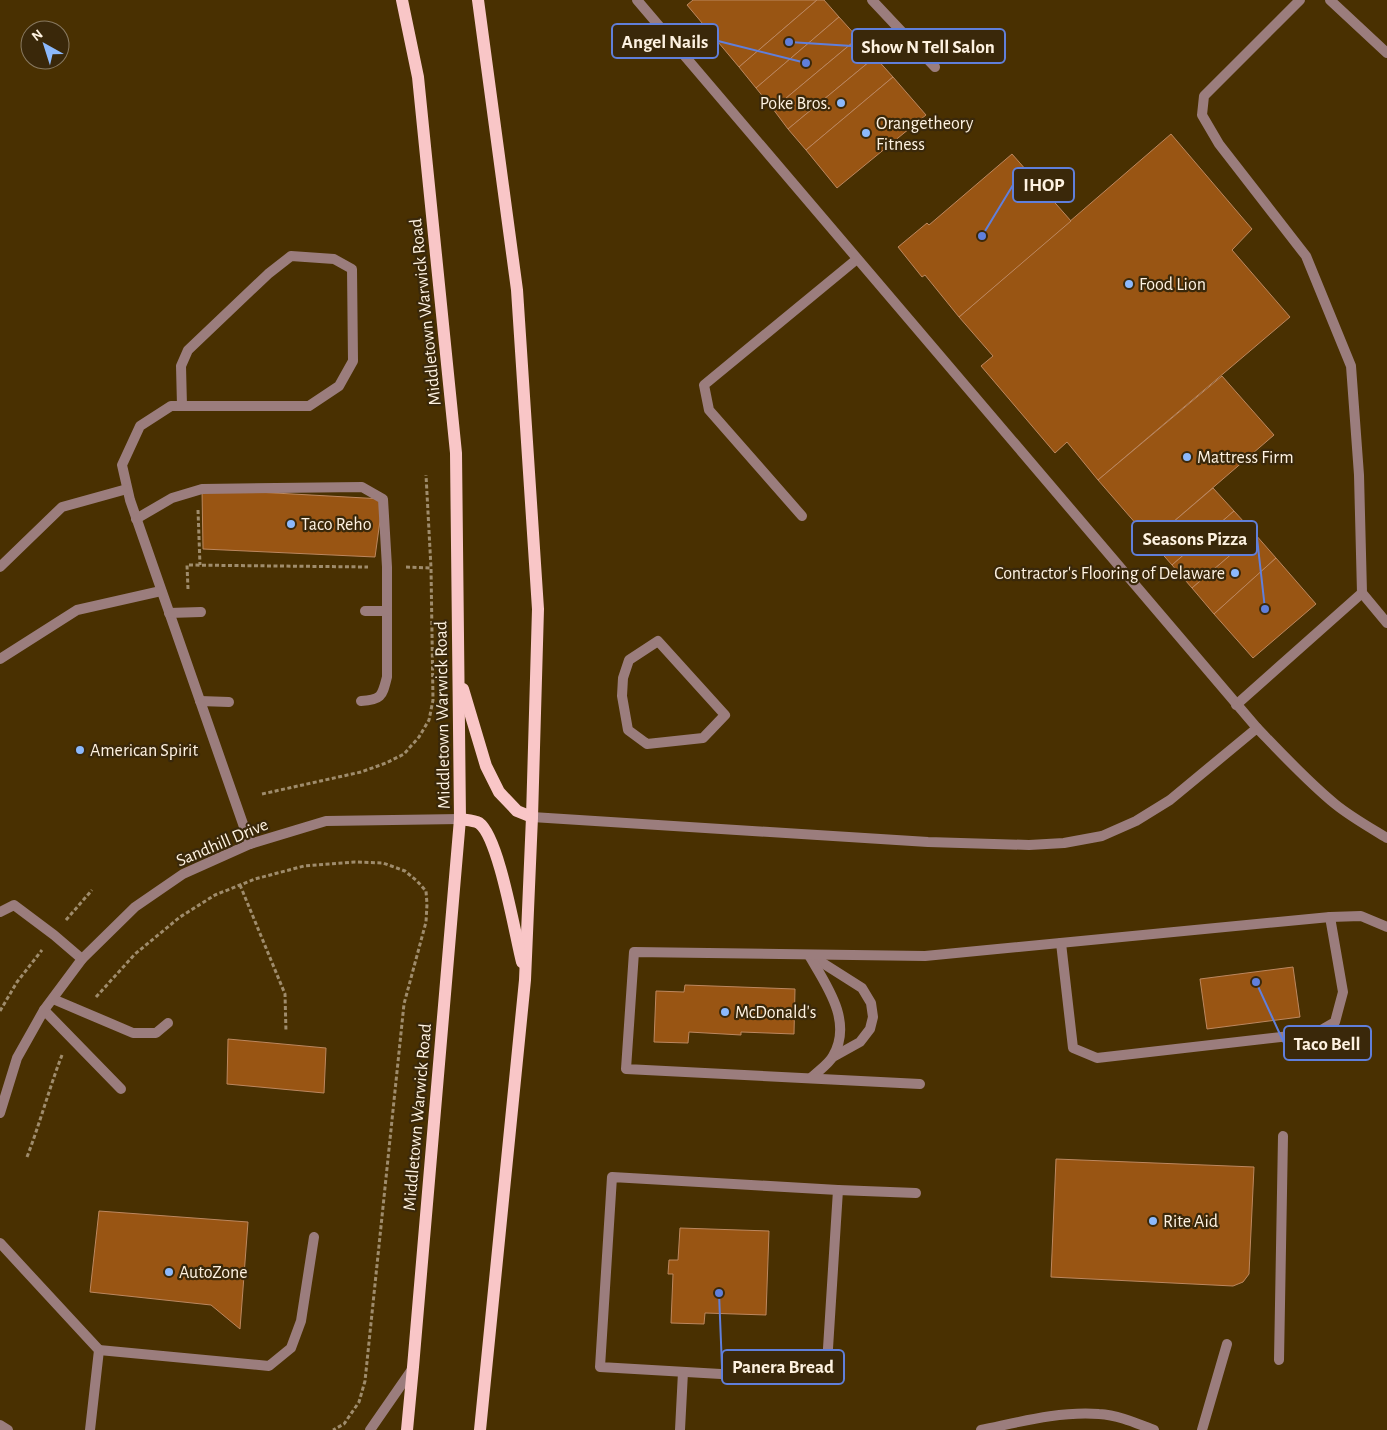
<svg xmlns="http://www.w3.org/2000/svg" width="1387" height="1430" viewBox="0 0 1387 1430" font-family="'Alegreya Sans',sans-serif">
	<style>
		.building { fill: #995513; stroke: #bc875f }
		.lines { fill: none; stroke-linecap: round; stroke-linejoin: round }
		.path { stroke: #9f8c6c; stroke-width: 3; stroke-dasharray: 4 2.5; stroke-linecap: butt }
		.service { stroke: #9b7d7d; stroke-width: 10 }
		.minor { stroke: #9b7d7d; stroke-width: 10 }
		.primary { stroke: #f9c6c7; stroke-width: 12 }
		.poi-dot { fill: #8cb9fc; stroke: #3a280a; stroke-width: 2 }
		.labels { text-anchor: middle; stroke-width: 4.5; stroke-linejoin: round; paint-order: stroke }
		.poi-label { font-size: 18px; fill: #fef2e1; stroke: #3a280a; text-anchor: start }
		.street-label { font-size: 18px; fill: #fef2e1; stroke: #3a280a }
		.leader { fill: none; stroke: #607fdb; stroke-width: 2 }
		.callout-dot { fill: #607fdb; stroke: #3a280a; stroke-width: 2 }
		.callout { fill: #3a280a; stroke: #607fdb; stroke-width: 2 }
		.callout-label { font-size: 19px; text-anchor: middle; font-weight: bold; fill: #fef2e1 }
	</style>
	<rect width="100%" height="100%" fill="#493001"/>
	<!-- building -->
	<g class="building">
		<path d="M693 0H817L739 67 687 5Z"/>
		<path d="M817 0H824L839 17 756 88 739 67Z"/>
		<path d="M839 17 858 38 773 109 756 88Z"/>
		<path d="M858 38 875 57 788 129 773 109Z"/>
		<path d="M875 57 893 77 806 150 788 129Z"/>
		<path d="M893 77 926 115 837 188 806 150Z"/>
		<path d="M1171 134 1252 229 1232 250 1290 317 1098 480 1067 442 1055 453 981 366 993 356 959 317Z"/>
		<path d="M1012 154 1071 221 959 317 925 275 922 277 898 247 927 223 929 225Z"/>
		<path d="M1222 376 1274 435 1151 541 1098 480Z"/>
		<path d="M1213 488 1234 511 1172 565 1151 541Z"/>
		<path d="M202 489 383 499 375 557 203 549Z"/>
		<path d="M1234 511 1255 534 1192 588 1172 565Z"/>
		<path d="M1255 534 1276 558 1214 614 1192 588Z"/>
		<path d="M1276 558 1316 604 1253 658 1214 614Z"/>
		<path d="M1293 967 1300 1017 1207 1029 1200 979Z"/>
		<path d="M685 985 795 989 794 1034 741 1032V1035L689 1032 688 1043 654 1042 656 991 684 992Z"/>
		<path d="M228 1039 326 1048 324 1093 227 1084Z"/>
		<path d="M1056 1159 1254 1167 1249 1274 1243 1282 1233 1286 1051 1277Z"/>
		<path d="M99 1211 248 1222 240 1329 211 1305 90 1292Z"/>
		<path d="M680 1228 769 1231 766 1315 705 1313 704 1324 671 1323 673 1274H668L669 1260H678Z"/>
	</g>
	<g class="lines">
		<!-- path -->
		<g class="path">
			<path d="M198 510 200 565"/>
			<path d="M406 567 431 568"/>
			<path d="M188 589 187 565 368 567"/>
			<path d="M262 794 361 772 386 763 404 754 419 737 429 720 433 700 431 568 426 475"/>
			<path d="M240 885 285 994 286 1032"/>
			<path d="M66 920 92 890"/>
			<path d="M96 997 135 954 180 917 215 895 255 879 304 866 355 862 383 863 405 871 417 881 426 891 427 904 426 922 404 1004 365 1381 359 1402 344 1424 333 1430"/>
			<path d="M0 1011 17 982 42 950"/>
			<path d="M27 1157C40 1123 49 1089 62 1055"/>
		</g>
		<!-- service -->
		<g class="service">
			<path d="M637 0 1257 728"/>
			<path d="M872 0 935 67"/>
			<path d="M1300 0 1204 96 1202 115 1219 144 1306 256 1351 366 1359 475 1362 593 1387 623"/>
			<path d="M182 406 181 366 188 350 268 274 291 256 334 259 352 269 353 361 339 386 309 406H171L140 426 122 465 130 500 250 844"/>
			<path d="M802 516 709 410 704 385 857 259"/>
			<path d="M136 519 172 498 202 489 362 487 383 499 387 567V677C382 696 382 700 361 701"/>
			<path d="M0 567 62 507 127 489"/>
			<path d="M365 611H387"/>
			<path d="M169 613 201 612"/>
			<path d="M658 641 725 715 703 738 647 744 628 730 622 696 623 678 629 660Z"/>
			<path d="M0 659 77 610 161 591"/>
			<path d="M200 701 229 702"/>
			<path d="M1236 705 1362 593"/>
			<path d="M0 912 14 905 54 935 82 959"/>
			<path d="M1061 943 1073 1048 1097 1058 1316 1033 1335 1022 1343 992 1330 917"/>
			<path d="M810 955 862 988 871 1003 873 1017 870 1029 860 1042 833 1057"/>
			<path d="M810 957C827 986 853 1022 833 1056 829 1064 818 1071 811 1078"/>
			<path d="M53 999 133 1033H156L168 1023"/>
			<path d="M44 1010 121 1089"/>
			<path d="M920 1084 626 1069 634 952 925 956 1330 917 1361 916 1387 927"/>
			<path d="M612 1177 838 1190 826 1380 600 1367Z"/>
			<path d="M838 1190 916 1193"/>
			<path d="M0 1243 99 1350 90 1430"/>
			<path d="M99 1350 269 1366 291 1348 301 1321 314 1237"/>
			<path d="M1279 1360 1283 1136"/>
			<path d="M680 1430 683 1372"/>
			<path d="M1202 1430 1227 1344"/>
		</g>
		<!-- minor -->
		<g class="minor">
			<path d="M1330 0 1387 53"/>
			<path d="M532 817 928 842 1029 845 1064 843 1102 836 1136 821 1170 800 1257 728C1282 754 1307 781 1335 804 1351 817 1369 827 1387 838"/>
			<path d="M0 1113 17 1058 44 1010 82 959 135 907 183 874 250 844 326 821 460 819"/>
			<path d="M0 1425 8 1430"/>
			<path d="M370 1430 413 1368"/>
			<path d="M981 1430C1020 1422 1059 1411 1099 1414 1118 1415 1136 1423 1154 1430"/>
		</g>
		<!-- primary -->
		<g class="primary">
			<path d="M402 0 418 77 456 453 460 819 413 1367 407 1430"/>
			<path d="M478 0 517 290 538 609 532 817 525 980 480 1430"/>
			<path d="M463 689 486 766 499 792 517 811 532 817"/>
			<path d="M460 819C466 820 474 820 479 823 499 837 515 935 522 962"/>
		</g>
	</g>
	<!-- markers -->
	<g class="poi-dot">
		<circle cx="841" cy="103" r="5"/>
		<circle cx="866" cy="133" r="5"/>
		<circle cx="1129" cy="284" r="5"/>
		<circle cx="1187" cy="457" r="5"/>
		<circle cx="291" cy="524" r="5"/>
		<circle cx="1235" cy="573" r="5"/>
		<circle cx="80" cy="750" r="5"/>
		<circle cx="725" cy="1012" r="5"/>
		<circle cx="1153" cy="1221" r="5"/>
		<circle cx="169" cy="1272" r="5"/>
	</g>
	<g class="labels">
		<!-- poi labels -->
		<g class="poi-label">
			<text x="831" y="109" text-anchor="end">Poke Bros.</text>
			<text x="876" y="129">Orangetheory<tspan x="876" dy="21">Fitness</tspan></text>
			<text x="1139" y="290">Food Lion</text>
			<text x="1197" y="463">Mattress Firm</text>
			<text x="301" y="530">Taco Reho</text>
			<text x="1225" y="579" text-anchor="end">Contractor's Flooring of Delaware</text>
			<text x="90" y="756">American Spirit</text>
			<text x="735" y="1018">McDonald's</text>
			<text x="1163" y="1227">Rite Aid</text>
			<text x="179" y="1278">AutoZone</text>
		</g>
		<!-- street labels -->
		<g class="street-label">
			<text transform="translate(425 312) rotate(-96)" y="6">Middletown Warwick Road</text>
			<text transform="translate(442 715) rotate(-91)" y="6">Middletown Warwick Road</text>
			<text transform="translate(222 842) rotate(-23)" y="6">Sandhill Drive</text>
			<text transform="translate(417 1117) rotate(-85)" y="6">Middletown Warwick Road</text>
		</g>
	</g>
	<!-- callouts -->
	<path class="leader" d="M806 63L718 41M789 42L852 46M982 236L1013 185M1265 609L1257 538M1256 982L1284 1043M719 1293L722 1367"/>
	<g class="callout-dot">
		<circle cx="806" cy="63" r="5"/>
		<circle cx="789" cy="42" r="5"/>
		<circle cx="982" cy="236" r="5"/>
		<circle cx="1265" cy="609" r="5"/>
		<circle cx="1256" cy="982" r="5"/>
		<circle cx="719" cy="1293" r="5"/>
	</g>
	<g class="callout">
		<rect x="612" y="24" width="106" height="34" rx="5"/>
		<rect x="852" y="29" width="153" height="34" rx="5"/>
		<rect x="1013" y="168" width="61" height="34" rx="5"/>
		<rect x="1132" y="521" width="125" height="34" rx="5"/>
		<rect x="1284" y="1026" width="87" height="34" rx="5"/>
		<rect x="722" y="1350" width="122" height="34" rx="5"/>
	</g>
	<g class="callout-label">
		<text x="665" y="48">Angel Nails</text>
		<text x="928" y="53">Show N Tell Salon</text>
		<text x="1044" y="191">IHOP</text>
		<text x="1195" y="545">Seasons Pizza</text>
		<text x="1327" y="1050">Taco Bell</text>
		<text x="783" y="1373">Panera Bread</text>
	</g>
	<!-- north arrow -->
	<g transform="translate(45 45) rotate(321)"><circle r="24" fill="#3a280a" stroke="#887960"/>
	<path d="M0-4L9 19L0 12L-9 19Z" fill="#8cb9fc"/>
	<text y="-8" font-size="14" font-weight="bold" text-anchor="middle" fill="#fef2e1">N</text>
	</g>
</svg>
